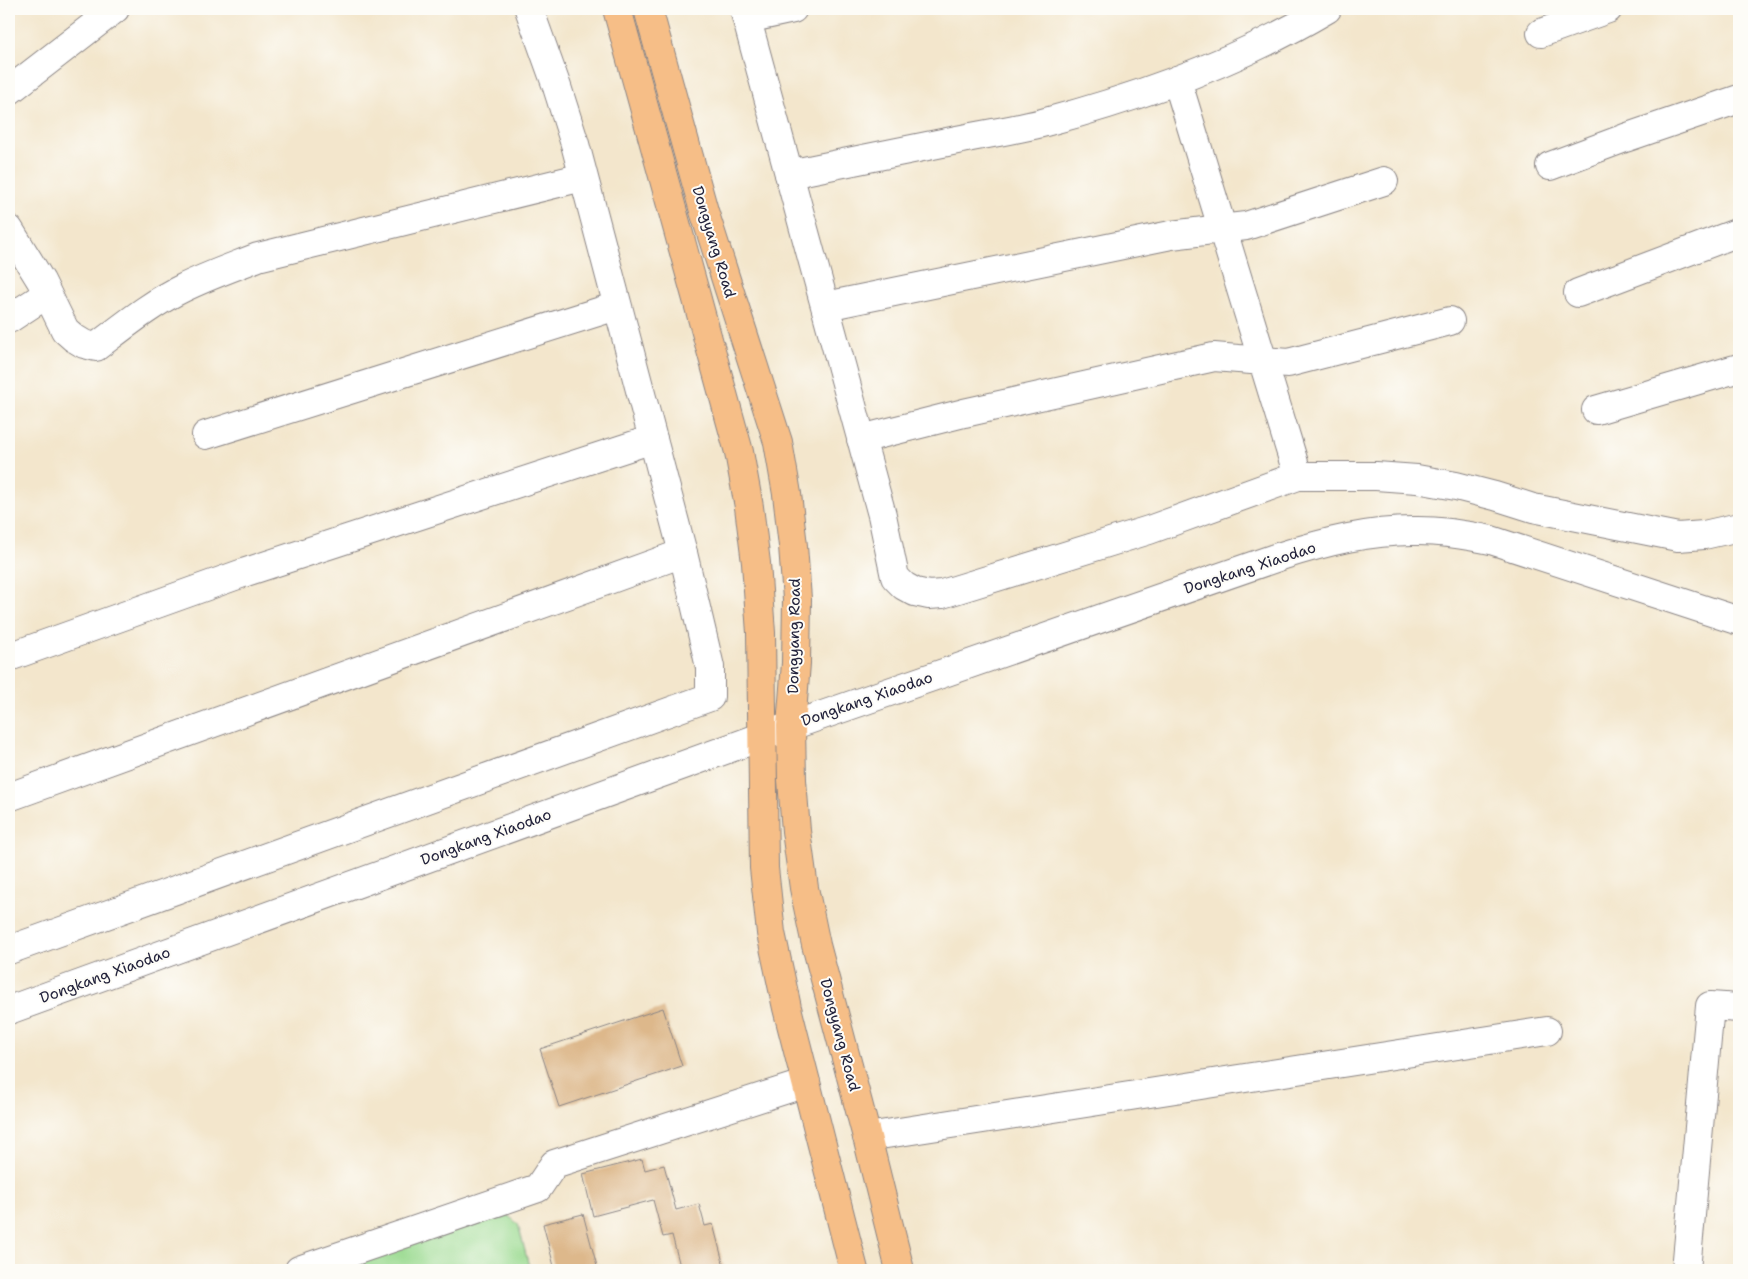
<svg xmlns="http://www.w3.org/2000/svg" width="1748" height="1279" viewBox="0 0 1748 1279" font-family="'Shantell Sans',sans-serif">
	<style>
		.green { fill: #9ada90; stroke: #5e7e66 }
		.building { fill: #ddb88b }
		.lines { fill: none; stroke-linecap: round; stroke-linejoin: round }
		.minor-casing { stroke: #8a8484; stroke-width: 30 }
		.major-casing { stroke: #8a8484; stroke-width: 30 }
		.minor { stroke: #fff; stroke-width: 28 }
		.major { stroke: #f6be87; stroke-width: 28 }
		.labels { text-anchor: middle; stroke-width: 4; stroke-linejoin: round; paint-order: stroke }
		.street-label { font-size: 15px; fill: #22223b; stroke: #fdfcf7 }
	</style>
	<rect width="100%" height="100%" fill="#fdfcf7"/>
	<filter id="ink" filterUnits="userSpaceOnUse"><feTurbulence type="fractalNoise" baseFrequency=".02" numOctaves="2"/><feDisplacementMap in="SourceGraphic" scale="10" xChannelSelector="R" yChannelSelector="G"/><feConvolveMatrix kernelMatrix="1 2 1 2 8 2 1 2 1" color-interpolation-filters="sRGB"/></filter>
	<filter id="wash" filterUnits="userSpaceOnUse"><feTurbulence type="fractalNoise" baseFrequency=".0096" numOctaves="4" result="noise"/><feDisplacementMap in="SourceGraphic" scale="20" xChannelSelector="R" yChannelSelector="G"/><feGaussianBlur stdDeviation="1.12" result="paint"/><feColorMatrix in="noise" values="0 0 0 0 0 0 0 0 0 0 0 0 0 0 0 0 0 1.4 0 .05"/><feComposite in="paint" operator="in"/></filter>
	<g filter="url(#wash)">
		<rect width="100%" height="100%" fill="#f3e6cc"/>
		<!-- green -->
		<path class="green" d="M505 1213 518 1224 530 1270H321Z"/>
		<g id="blocks">
			<!-- building -->
			<g class="building">
				<path d="M663 1008 682 1066 559 1107 540 1049Z"/>
				<path d="M642 1159 645 1170 664 1165 676 1210 699 1204 705 1226 713 1224 725 1270H681L672 1235 663 1237 653 1200 593 1216 583 1174Z"/>
				<path d="M583 1214 598 1270H555L543 1224Z"/>
			</g>
		</g>
	</g>
	<g filter="url(#ink)">
		<use href="#blocks" fill-opacity="0" stroke="#8a8484" stroke-width="1"/>
		<g class="lines">
			<!-- minor casing -->
			<g class="minor-casing">
				<g id="minor">
					<path d="M744 9 882 515 895 577 904 586 915 592 929 595 942 594 1149 530 1298 476H1376L1417 479 1456 486 1495 496 1533 508 1678 537 1704 535 1739 527"/>
					<path d="M747 19 793 9"/>
					<path d="M1541 33 1608 9"/>
					<path d="M1177 80 1298 476"/>
					<path d="M9 91 115 9"/>
					<path d="M1550 166 1625 138 1739 99"/>
					<path d="M789 174C845 163 901 151 957 140 985 134 1014 130 1042 123 1141 97 1239 61 1327 9"/>
					<path d="M9 229 41 281 65 330 74 338 84 344 96 347C124 326 152 303 183 288 207 276 233 267 258 257L583 177"/>
					<path d="M1578 293 1739 232"/>
					<path d="M826 306 1171 235 1246 226 1384 181"/>
					<path d="M9 319 47 294"/>
					<path d="M1596 410 1739 368"/>
					<path d="M206 435 617 306"/>
					<path d="M861 439 964 413 1214 357 1288 363 1450 321"/>
					<path d="M9 657 246 572 653 439"/>
					<path d="M9 797 683 553"/>
					<path d="M9 950 710 697V667L683 553 575 144 557 87 529 9"/>
					<path d="M9 1010 791 726 1281 556C1325 542 1371 530 1418 531 1443 531 1467 535 1491 540L1739 621"/>
					<path d="M867 1137 1547 1031"/>
					<path d="M299 1270 538 1188 554 1164 806 1083"/>
					<path d="M1686 1270 1710 1006 1739 1008"/>
				</g>
			</g>
			<!-- major casing -->
			<g class="major-casing">
				<g id="major">
					<path d="M617 9 739 452 749 507 756 563 761 633 764 868 771 933 787 1008 854 1270"/>
					<path d="M648 9 704 211 778 442 787 494 793 546 797 599 796 663 791 726 792 780 796 831 804 888 816 945 867 1137 900 1270"/>
				</g>
			</g>
			<!-- minor -->
			<use href="#minor" class="minor"/>
			<!-- major -->
			<use href="#major" class="major"/>
		</g>
	</g>
	<g class="labels">
		<!-- street labels -->
		<g class="street-label">
			<text transform="translate(714 242) rotate(73)" y="5">Dongyang Road</text>
			<text transform="translate(1250 568) rotate(-18)" y="5">Dongkang Xiaodao</text>
			<text transform="translate(794 636) rotate(-89)" y="5">Dongyang Road</text>
			<text transform="translate(867 699) rotate(-19)" y="5">Dongkang Xiaodao</text>
			<text transform="translate(486 837) rotate(-20)" y="5">Dongkang Xiaodao</text>
			<text transform="translate(105 975) rotate(-20)" y="5">Dongkang Xiaodao</text>
			<text transform="translate(840 1035) rotate(75)" y="5">Dongyang Road</text>
		</g>
	</g>
	<!-- margin -->
	<rect width="1748" height="1279" fill="none" stroke="#fdfcf7" stroke-width="30"/>
</svg>
